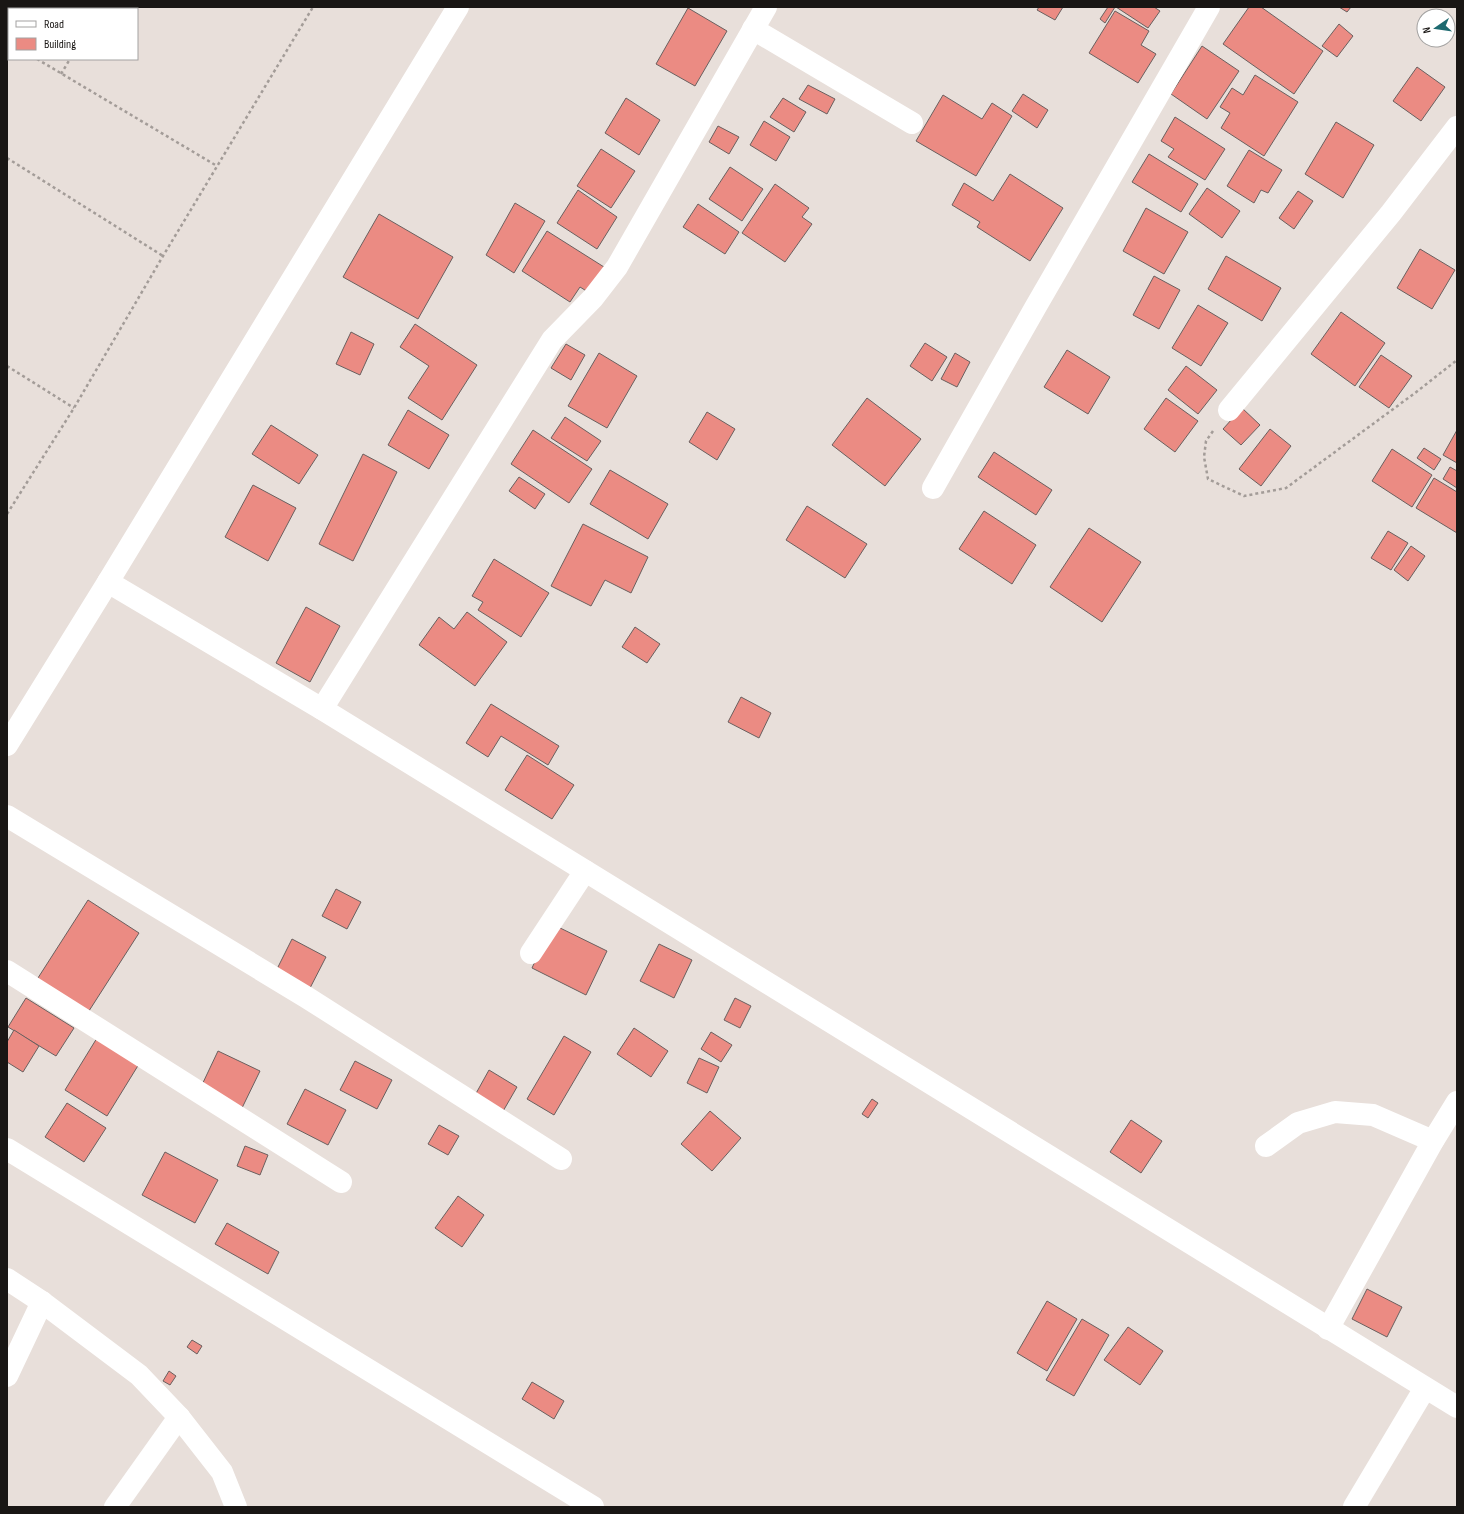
<svg xmlns="http://www.w3.org/2000/svg" width="1464" height="1514" viewBox="0 0 1464 1514" font-family="'Sofia Sans Condensed',sans-serif">
	<style>
		.building { fill: #eb8b83; stroke: #6a605f }
		.lines { fill: none; stroke-linecap: round; stroke-linejoin: round }
		.path { stroke: #a39c98; stroke-width: 2.5; stroke-dasharray: 3 3; stroke-linecap: butt }
		.minor { stroke: #fff; stroke-width: 22 }
	</style>
	<rect width="100%" height="100%" fill="#e8dfda"/>
	<!-- building -->
	<g class="building">
		<path d="M1039 7H1063L1055 20 1037 10Z"/>
		<path d="M1108 7H1115L1105 23 1100 19Z"/>
		<path d="M1116 7H1154L1160 11 1148 28Z"/>
		<path d="M1249 7H1261L1323 51 1294 94 1223 44Z"/>
		<path d="M1339 7H1351L1347 12Z"/>
		<path d="M688 8 727 31 695 86 656 64Z"/>
		<path d="M1115 11 1149 31 1141 45 1156 54 1138 83 1089 53Z"/>
		<path d="M1339 24 1353 36 1337 57 1322 46Z"/>
		<path d="M1202 46 1239 71 1207 119 1171 94Z"/>
		<path d="M1417 67 1445 87 1421 121 1393 101Z"/>
		<path d="M1255 75 1298 102 1264 156 1221 128 1230 113 1220 107 1232 88 1243 95Z"/>
		<path d="M808 85 835 99 827 114 799 99Z"/>
		<path d="M1023 94 1048 110 1037 128 1012 111Z"/>
		<path d="M943 95 982 119 992 103 1012 116 976 176 916 141Z"/>
		<path d="M626 98 660 120 639 155 605 133Z"/>
		<path d="M783 98 806 112 794 132 770 117Z"/>
		<path d="M1175 117 1225 149 1205 180 1168 157 1174 149 1161 141Z"/>
		<path d="M764 121 790 137 776 161 750 145Z"/>
		<path d="M1336 122 1374 145 1343 198 1305 174Z"/>
		<path d="M718 126 739 137 729 154 709 142Z"/>
		<path d="M601 149 635 171 611 208 577 186Z"/>
		<path d="M1249 150 1282 170 1268 193 1261 190 1254 203 1227 186Z"/>
		<path d="M1149 154 1198 184 1181 212 1132 182Z"/>
		<path d="M730 167 763 189 742 221 709 199Z"/>
		<path d="M1010 174 1063 208 1030 261 977 227 980 222 952 205 964 183 993 201Z"/>
		<path d="M775 184 809 208 802 217 812 224 785 262 742 233Z"/>
		<path d="M1207 188 1240 211 1222 238 1189 214Z"/>
		<path d="M578 190 617 217 597 249 557 223Z"/>
		<path d="M1298 191 1313 201 1294 229 1279 218Z"/>
		<path d="M515 203 545 221 514 273 486 255Z"/>
		<path d="M698 204 739 232 725 254 683 227Z"/>
		<path d="M1146 208 1188 232 1164 274 1123 251Z"/>
		<path d="M379 214 453 257 418 319 343 277Z"/>
		<path d="M547 231 604 267 588 292 580 287 570 302 522 271Z"/>
		<path d="M1420 249 1455 270 1432 309 1397 288Z"/>
		<path d="M1226 256 1281 288 1262 321 1208 289Z"/>
		<path d="M1154 276 1180 290 1159 329 1133 315Z"/>
		<path d="M1198 305 1228 323 1201 366 1172 348Z"/>
		<path d="M1341 312 1385 343 1355 386 1311 354Z"/>
		<path d="M415 324 477 365 442 420 408 398 429 366 400 347Z"/>
		<path d="M351 332 374 344 360 375 336 364Z"/>
		<path d="M925 343 947 357 932 381 910 366Z"/>
		<path d="M566 344 585 355 571 380 551 368Z"/>
		<path d="M1067 350 1110 377 1088 414 1044 387Z"/>
		<path d="M599 353 637 376 607 428 568 406Z"/>
		<path d="M955 353 970 362 957 387 941 379Z"/>
		<path d="M1381 355 1412 376 1389 408 1359 387Z"/>
		<path d="M1186 366 1217 390 1198 414 1168 390Z"/>
		<path d="M867 398 921 439 885 486 832 445Z"/>
		<path d="M1166 398 1198 421 1175 452 1144 429Z"/>
		<path d="M1242 408 1260 425 1241 445 1223 429Z"/>
		<path d="M408 410 449 435 429 469 388 445Z"/>
		<path d="M707 412 735 429 717 460 689 442Z"/>
		<path d="M565 417 601 441 587 461 551 438Z"/>
		<path d="M271 425 318 455 299 484 252 454Z"/>
		<path d="M1270 429 1291 446 1261 486 1239 469Z"/>
		<path d="M533 430 592 469 569 503 511 464Z"/>
		<path d="M1457 430V463L1443 455Z"/>
		<path d="M1424 448 1441 459 1434 470 1417 458Z"/>
		<path d="M1392 449 1432 475 1412 507 1372 481Z"/>
		<path d="M994 452 1052 490 1036 515 978 477Z"/>
		<path d="M363 454 397 472 353 561 319 544Z"/>
		<path d="M1450 467 1457 471V488L1443 479Z"/>
		<path d="M610 470 668 504 648 539 590 504Z"/>
		<path d="M519 477 545 494 535 509 509 491Z"/>
		<path d="M1434 478 1457 492V533L1416 508Z"/>
		<path d="M253 485 296 508 268 561 225 537Z"/>
		<path d="M807 506 867 544 845 578 786 540Z"/>
		<path d="M984 511 1036 545 1012 584 959 549Z"/>
		<path d="M583 524 648 557 631 593 605 580 591 606 551 586Z"/>
		<path d="M1089 528 1141 562 1102 622 1050 587Z"/>
		<path d="M1388 531 1408 543 1391 570 1371 558Z"/>
		<path d="M1411 546 1425 556 1408 581 1394 570Z"/>
		<path d="M494 559 549 593 521 637 478 610 483 602 472 596Z"/>
		<path d="M306 607 340 626 310 682 276 663Z"/>
		<path d="M467 612 507 642 475 686 419 645 439 617 454 629Z"/>
		<path d="M635 627 660 644 647 663 622 647Z"/>
		<path d="M741 697 771 713 759 738 728 722Z"/>
		<path d="M491 704 559 746 548 765 501 736 488 757 466 743Z"/>
		<path d="M527 755 574 785 552 819 505 790Z"/>
		<path d="M336 889 361 902 347 929 322 916Z"/>
		<path d="M88 900 139 933 87 1014 36 981Z"/>
		<path d="M552 924 607 951 586 995 532 968Z"/>
		<path d="M292 939 326 957 309 990 275 973Z"/>
		<path d="M659 944 692 960 674 998 640 981Z"/>
		<path d="M26 998 74 1028 56 1056 8 1027Z"/>
		<path d="M735 998 751 1006 740 1028 724 1020Z"/>
		<path d="M634 1028 668 1051 651 1077 617 1054Z"/>
		<path d="M14 1030 39 1046 23 1072 7 1062V1042Z"/>
		<path d="M711 1032 732 1045 721 1062 701 1049Z"/>
		<path d="M564 1036 591 1052 554 1115 527 1099Z"/>
		<path d="M97 1038 139 1064 107 1116 65 1090Z"/>
		<path d="M218 1051 260 1071 242 1108 200 1089Z"/>
		<path d="M699 1058 719 1067 707 1093 687 1083Z"/>
		<path d="M355 1061 392 1080 377 1109 340 1090Z"/>
		<path d="M489 1070 517 1087 502 1113 474 1097Z"/>
		<path d="M305 1089 346 1110 328 1145 287 1124Z"/>
		<path d="M872 1099 878 1103 868 1118 862 1114Z"/>
		<path d="M67 1103 106 1128 84 1162 45 1137Z"/>
		<path d="M710 1111 741 1138 712 1171 681 1144Z"/>
		<path d="M1131 1120 1162 1141 1141 1173 1110 1152Z"/>
		<path d="M439 1125 459 1136 448 1155 428 1144Z"/>
		<path d="M245 1146 268 1155 260 1175 237 1166Z"/>
		<path d="M165 1152 218 1180 195 1223 142 1195Z"/>
		<path d="M458 1196 484 1215 462 1247 435 1228Z"/>
		<path d="M227 1223 279 1252 268 1274 215 1244Z"/>
		<path d="M1367 1289 1402 1307 1387 1337 1352 1319Z"/>
		<path d="M1047 1301 1077 1319 1047 1371 1017 1353Z"/>
		<path d="M1082 1319 1109 1335 1074 1396 1046 1380Z"/>
		<path d="M1128 1327 1163 1351 1140 1385 1104 1360Z"/>
		<path d="M192 1340 202 1346 197 1354 187 1347Z"/>
		<path d="M169 1371 176 1376 170 1385 163 1381Z"/>
		<path d="M532 1382 564 1401 554 1419 522 1399Z"/>
	</g>
	<g class="lines">
		<!-- path -->
		<g class="path">
			<path d="M99 9 100 7"/>
			<path d="M7 40 9 42"/>
			<path d="M37 59 217 166"/>
			<path d="M61 74 70 59"/>
			<path d="M7 158 163 256"/>
			<path d="M7 366 74 408"/>
			<path d="M1213 431 1206 441 1204 457 1208 479 1244 496 1286 488 1415 393 1457 360"/>
			<path d="M7 514 74 408 163 256 313 7"/>
		</g>
		<!-- minor -->
		<g class="minor">
			<path d="M753 29 912 123"/>
			<path d="M1229 410 1391 213 1457 127"/>
			<path d="M933 488 1035 308 1209 7"/>
			<path d="M108 582 322 709 1457 1407"/>
			<path d="M322 709 552 340 593 298 617 267 766 7"/>
			<path d="M7 745 108 582 458 7"/>
			<path d="M7 816 306 997 561 1159"/>
			<path d="M531 953 585 871"/>
			<path d="M7 971 341 1182"/>
			<path d="M1266 1146 1298 1123 1335 1112 1373 1115 1433 1141"/>
			<path d="M7 1149 593 1507"/>
			<path d="M7 1279 42 1302 139 1375 179 1417 222 1472 236 1507"/>
			<path d="M1328 1329 1433 1141 1457 1102"/>
			<path d="M7 1376 42 1302"/>
			<path d="M115 1507 179 1417"/>
			<path d="M1354 1507 1425 1388"/>
		</g>
	</g>
	<!-- border -->
	<rect width="1464" height="1514" fill="none" stroke="#191614" stroke-width="16"/>
	<!-- legend -->
	<rect x="8" y="8" width="130" height="52" fill="#ffffff" stroke="#a3a2a1"/>
	<rect x="16" y="21" width="20" height="6" fill="#ffffff" stroke="#a3a2a1"/>
	<text x="44" y="28" font-size="12" fill="#191614">Road</text>
	<rect x="16" y="38" width="20" height="12" fill="#eb8b83" stroke="#a3a2a1"/>
	<text x="44" y="48" font-size="12" fill="#191614">Building</text>
	<!-- north arrow -->
	<g transform="translate(1436 28) rotate(257)"><circle r="19" fill="#ffffff" stroke="#a3a2a1"/>
	<path d="M0-3L7 15L0 10L-7 15Z" fill="#1e6a70"/>
	<text y="-6" font-size="11" font-weight="bold" text-anchor="middle" fill="#191614">N</text>
	</g>
</svg>
